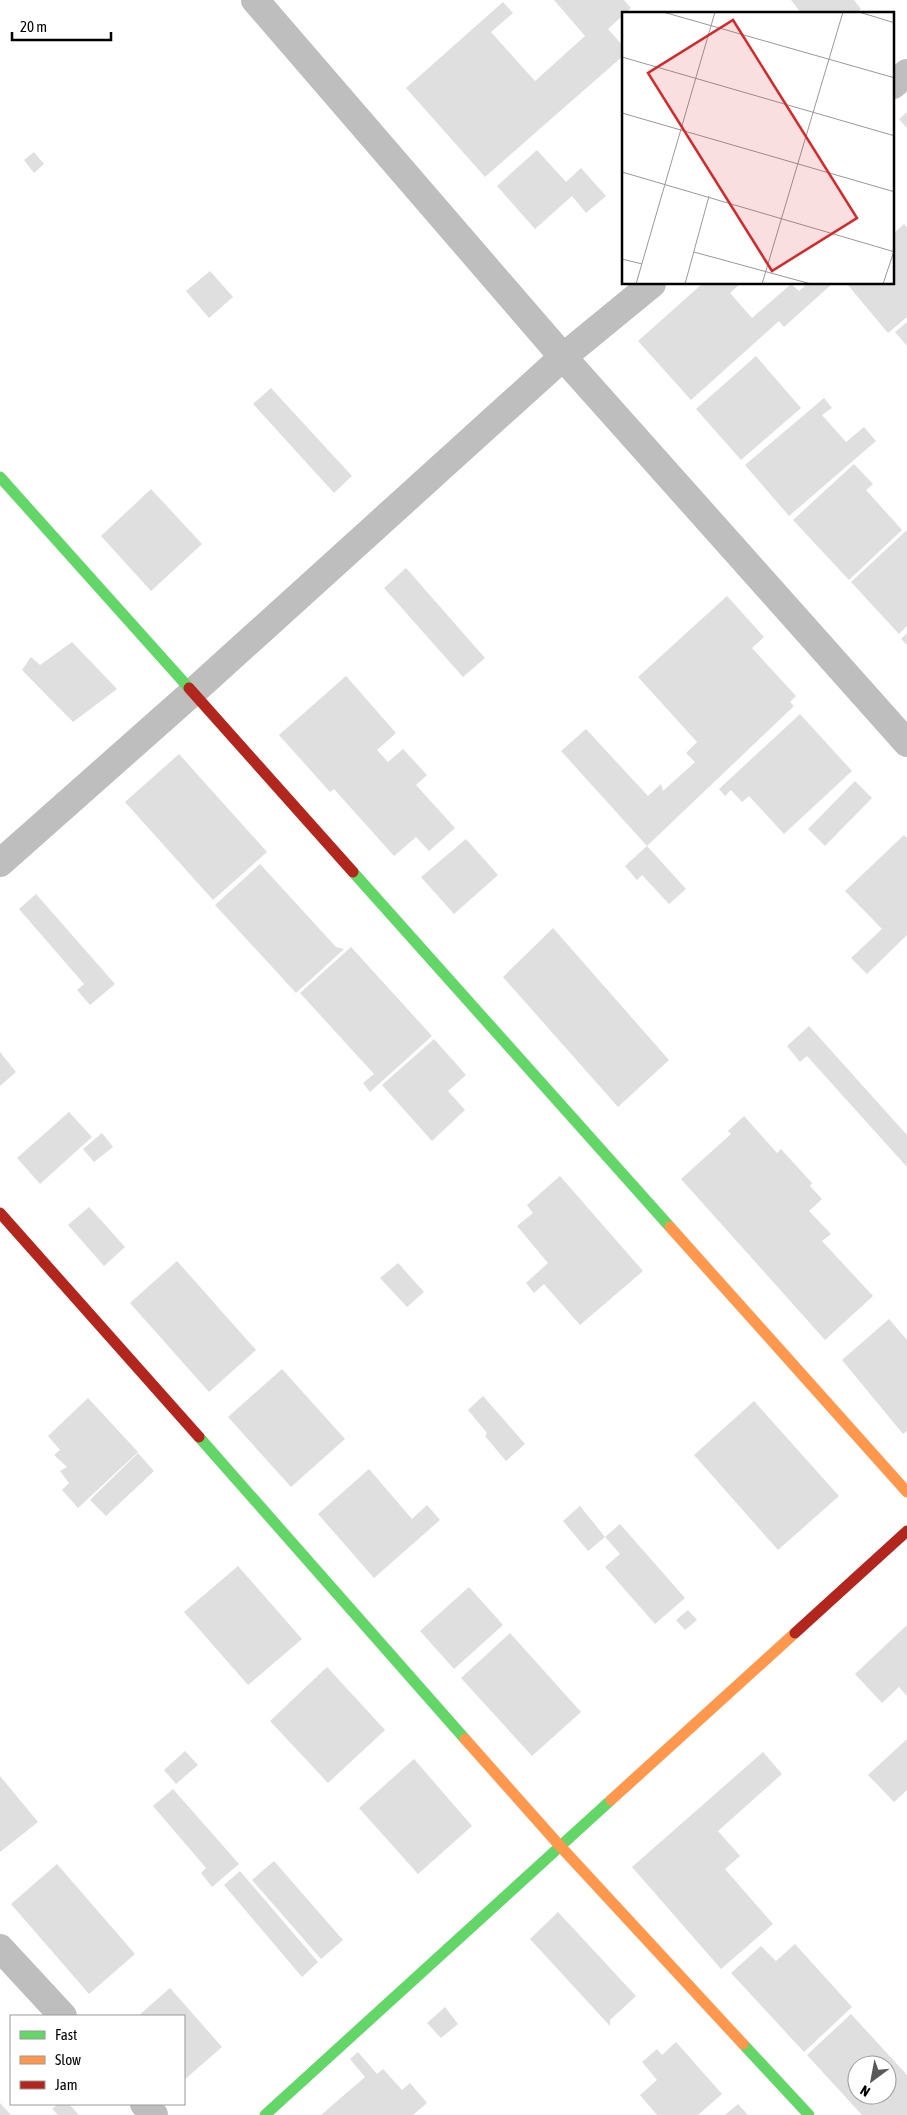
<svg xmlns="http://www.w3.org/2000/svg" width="907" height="2115" viewBox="0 0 907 2115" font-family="'Asap Condensed',sans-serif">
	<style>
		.building { fill: #dfdfdf; fill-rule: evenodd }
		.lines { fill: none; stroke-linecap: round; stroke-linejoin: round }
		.street { stroke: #bebebe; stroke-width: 28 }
		.fast { stroke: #63d668; stroke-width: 11 }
		.slow { stroke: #ff974d; stroke-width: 11 }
		.jam { stroke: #b3261e; stroke-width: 11 }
		.inset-road { fill: none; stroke: #999; stroke-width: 1 }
		.view { fill: #d62828; fill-opacity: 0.15; stroke: #d62828; stroke-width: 2.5 }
		.inset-edge { fill: none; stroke: #000; stroke-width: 2.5 }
	</style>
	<rect width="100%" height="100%" fill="#fff"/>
	<!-- building -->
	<g class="building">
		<path d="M554 0H624L631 8 608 29 623 46V56L485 177 406 88 503 2 513 13 491 32 535 81 585 36Z"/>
		<path d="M791 0H854L861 9 856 14H802Z"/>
		<path d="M907 112V128L899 119Z"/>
		<path d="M537 150 566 182 581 168 606 196 586 213 572 196 535 229 497 186Z"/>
		<path d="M34 152 44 164 34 173 24 160Z"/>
		<path d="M904 224 907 227V317L888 333 847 284H893V234Z"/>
		<path d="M210 271 233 297 209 318 186 291Z"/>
		<path d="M702 284H740L730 293 752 318 791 284 799 291 807 284H832L784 327 779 321 691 400 638 341Z"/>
		<path d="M907 322V346L895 332Z"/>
		<path d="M756 356 801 408 741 460 696 409Z"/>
		<path d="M271 388 352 476 334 493 253 404Z"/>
		<path d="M824 398 832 408 822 415 846 442 864 427 876 441 789 516 745 465Z"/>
		<path d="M854 464 873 484 866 490 902 530 849 580 793 520Z"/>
		<path d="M151 489 202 544 151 591 101 536Z"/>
		<path d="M907 530V626L899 634 851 582Z"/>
		<path d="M406 568 485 658 463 677 384 588Z"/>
		<path d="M727 596 764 637 752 648 796 696 790 702 794 706 647 846 561 751 586 729 648 796 661 784 663 791 695 762 686 753 697 742 638 677Z"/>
		<path d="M907 633V645L901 639Z"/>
		<path d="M72 642 117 689 73 722 22 670 31 657 40 665Z"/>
		<path d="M346 676 396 733 377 750 388 762 403 749 427 775 416 785 455 828 429 851 416 837 394 856 334 789 330 792 279 735Z"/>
		<path d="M800 714 852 771 784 834 749 796 742 802 731 790 725 796 719 789Z"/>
		<path d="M179 754 267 852 213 900 125 802Z"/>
		<path d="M855 781 872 798 825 846 808 829Z"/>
		<path d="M904 835 907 838V935L867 974 851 958 882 929 845 891Z"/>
		<path d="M466 839 498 875 454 914 421 877Z"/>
		<path d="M647 846 686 889 669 904 642 875 637 880 625 866Z"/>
		<path d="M260 864 336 947 344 949 296 993 215 905Z"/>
		<path d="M36 894 115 984 90 1005 77 990 84 984 19 909Z"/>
		<path d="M553 928 669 1060 618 1107 503 977Z"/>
		<path d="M351 947 432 1036 370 1092 363 1083 374 1074 300 993Z"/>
		<path d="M809 1026 907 1135V1167L807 1056 800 1062 787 1046Z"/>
		<path d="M434 1039 466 1075 448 1091 465 1110 432 1141 382 1085Z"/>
		<path d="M0 1052 16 1072 0 1086Z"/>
		<path d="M69 1112 92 1137 40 1184 17 1158Z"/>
		<path d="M744 1116 777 1153 781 1149 812 1183 810 1186 822 1199 809 1211 831 1234 822 1241 873 1296 825 1340 681 1179 731 1134 728 1131Z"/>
		<path d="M102 1133 113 1147 94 1162 83 1149Z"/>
		<path d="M560 1176 643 1271 580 1325 544 1284 534 1293 526 1283 548 1263 517 1226 533 1213 527 1205Z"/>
		<path d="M89 1207 125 1247 104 1266 68 1225Z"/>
		<path d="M177 1261 256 1350 209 1392 130 1303Z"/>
		<path d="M398 1263 424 1292 407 1307 380 1278Z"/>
		<path d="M889 1319 907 1340V1431L903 1434 842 1360Z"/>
		<path d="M282 1369 345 1439 291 1487 228 1417Z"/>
		<path d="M483 1396 525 1444 506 1461 485 1436 487 1433 468 1410Z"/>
		<path d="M88 1398 138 1452 78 1508 62 1490 69 1483 60 1471 67 1467 54 1455 60 1450 48 1436Z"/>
		<path d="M754 1401 839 1496 778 1550 694 1455Z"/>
		<path d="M138 1453 154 1471 106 1516 90 1500Z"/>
		<path d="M369 1469 412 1519 427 1505 440 1520 374 1578 318 1514Z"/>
		<path d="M580 1506 605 1537 588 1551 563 1521Z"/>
		<path d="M620 1524 685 1598 655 1624 605 1567 620 1554 605 1537Z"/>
		<path d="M238 1566 302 1639 248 1685 184 1612Z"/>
		<path d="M469 1587 503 1625 454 1669 420 1631Z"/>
		<path d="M688 1610 697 1620 685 1630 676 1620Z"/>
		<path d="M907 1625V1696L899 1687 882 1703 855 1674Z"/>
		<path d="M510 1633 581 1712 532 1756 461 1678Z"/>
		<path d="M327 1667 385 1730 328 1783 270 1721Z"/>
		<path d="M907 1739V1790L894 1802 868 1775Z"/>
		<path d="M185 1751 198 1765 176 1784 164 1770Z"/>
		<path d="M763 1752 782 1774 718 1831 740 1856 725 1869 773 1924 721 1969 632 1867Z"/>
		<path d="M414 1759 472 1826 418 1874 359 1808Z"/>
		<path d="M0 1776 38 1822 0 1852Z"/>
		<path d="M173 1789 239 1864 212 1887 201 1873 206 1868 153 1806Z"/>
		<path d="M274 1861 343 1940 321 1959 252 1880Z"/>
		<path d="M57 1864 135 1954 89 1994 11 1904Z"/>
		<path d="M240 1871 318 1962 302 1977 224 1885Z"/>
		<path d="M558 1912 636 1996 610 2020V2026L530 1939Z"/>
		<path d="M795 1944 852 2007 804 2052 731 1973 761 1946 776 1961Z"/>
		<path d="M170 1988 222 2047 184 2080V2016H138Z"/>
		<path d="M445 2007 458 2024 441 2038 427 2023Z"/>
		<path d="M851 2014 907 2075V2115H862L807 2055ZM857 2065H887V2095H857Z"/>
		<path d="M676 2042 722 2094 698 2115H657L640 2095 657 2080 642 2062 657 2049 662 2055Z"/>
		<path d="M358 2052 377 2074 383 2069 402 2090 410 2083 427 2103 413 2115H321L365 2077 350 2059Z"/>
		<path d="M0 2103 11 2115H0Z"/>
		<path d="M58 2104H69L79 2115H58L52 2109Z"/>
		<path d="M738 2104 748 2115H725Z"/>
	</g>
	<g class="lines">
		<!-- street -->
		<g class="street">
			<path d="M255 0 563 357 907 743"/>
			<path d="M893 85 907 73"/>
			<path d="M0 863 193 692 563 357 652 284"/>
			<path d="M0 1948 63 2016"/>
			<path d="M144 2104 154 2115"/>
		</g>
		<!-- fast -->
		<g class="fast">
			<path d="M0 477 189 688"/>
			<path d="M353 872 670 1227"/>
			<path d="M199 1437 465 1739"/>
			<path d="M743 2044 809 2115"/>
			<path d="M265 2115 611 1800"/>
		</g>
		<!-- slow -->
		<g class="slow">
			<path d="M670 1227 907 1492"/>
			<path d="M465 1739 560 1846 743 2044"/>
			<path d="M611 1800 795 1633"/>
		</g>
		<!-- jam -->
		<g class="jam">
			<path d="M189 688 353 872"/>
			<path d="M0 1213 199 1437"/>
			<path d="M795 1633 907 1531"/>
		</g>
	</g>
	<!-- overview -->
	<g transform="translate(622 12)">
		<rect width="272" height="272" fill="#fff"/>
		<path class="inset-road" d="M41 0 273 66M237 0 273 11M0 45 273 124M0 101 273 180M0 160 273 240M72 240 189 272M0 247 20 252M14 272 93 0M63 272 87 184M140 272 221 0M261 272 273 236"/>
		<path class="view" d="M111 8 235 206 150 259 26 61Z"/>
		<rect width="272" height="272" class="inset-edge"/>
	</g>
	<!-- legend -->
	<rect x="10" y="2015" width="175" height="90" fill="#ffffff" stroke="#999999"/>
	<rect x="20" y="2031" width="25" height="8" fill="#63d668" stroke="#999999"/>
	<text x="55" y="2040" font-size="15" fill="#000000">Fast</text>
	<rect x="20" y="2056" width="25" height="8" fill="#ff974d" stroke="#999999"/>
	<text x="55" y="2065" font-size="15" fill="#000000">Slow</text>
	<rect x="20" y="2081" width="25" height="8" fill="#b3261e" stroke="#999999"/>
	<text x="55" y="2090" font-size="15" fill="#000000">Jam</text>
	<!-- north arrow -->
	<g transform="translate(872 2080) rotate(212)"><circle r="24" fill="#ffffff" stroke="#999999"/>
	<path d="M0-4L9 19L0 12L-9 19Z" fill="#595959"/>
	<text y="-8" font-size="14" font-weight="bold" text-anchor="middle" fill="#000000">N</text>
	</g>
	<!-- scale -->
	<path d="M12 32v8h99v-8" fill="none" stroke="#000000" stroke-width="2.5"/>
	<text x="20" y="32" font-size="15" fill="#000000" stroke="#ffffff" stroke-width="4" paint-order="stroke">20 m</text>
</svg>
